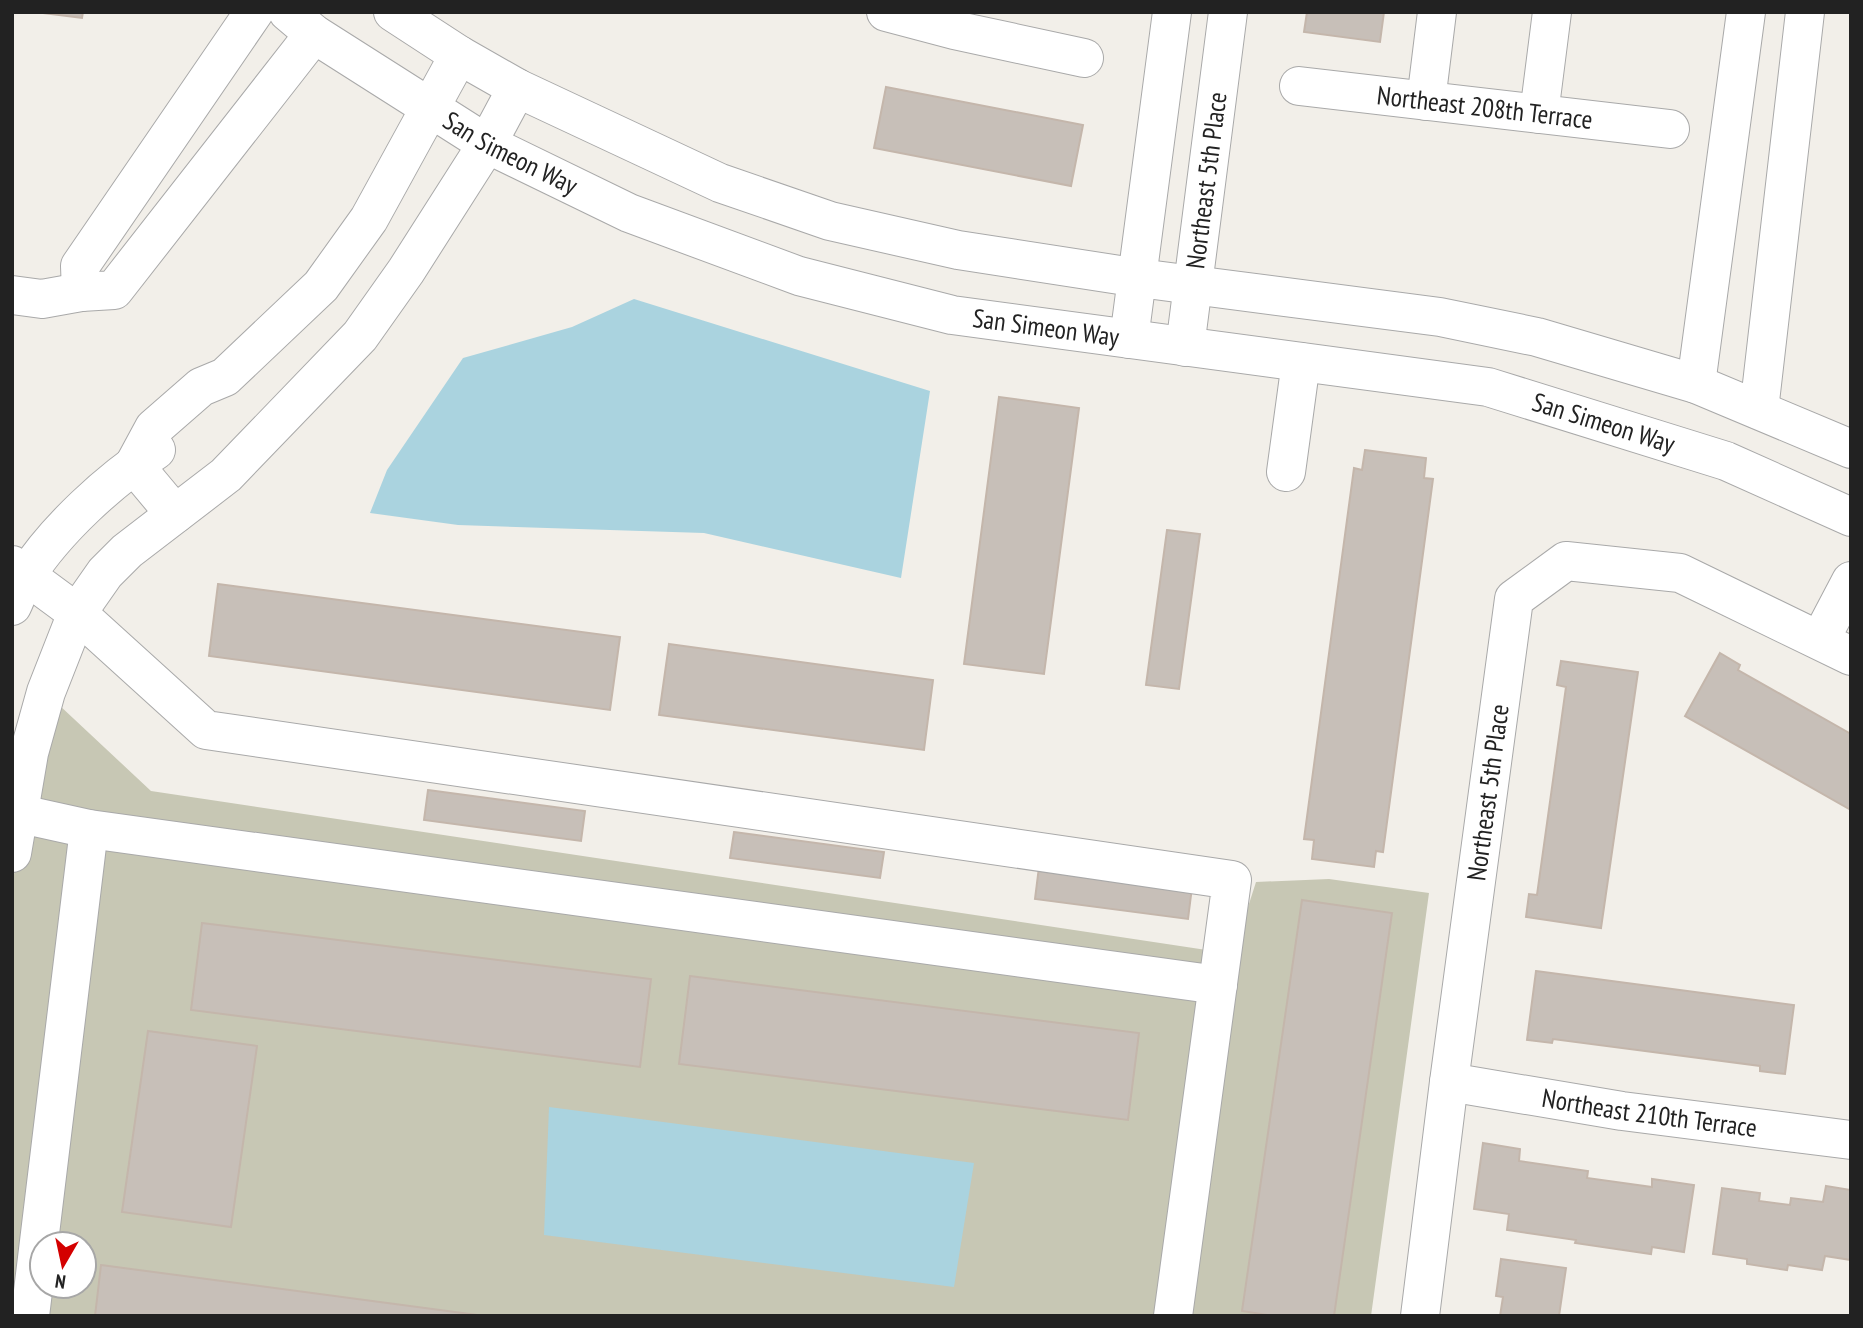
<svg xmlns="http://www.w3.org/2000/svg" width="1863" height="1328" viewBox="0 0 1863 1328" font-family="'PT Sans Narrow',sans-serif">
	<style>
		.construction { fill: #c7c7b4; fill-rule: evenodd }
		.water { fill: #aad3df }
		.building { fill: #c7bfb8; stroke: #c4b6ab; stroke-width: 2 }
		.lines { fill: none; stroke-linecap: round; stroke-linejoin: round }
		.minor-casing { stroke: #a9a9a9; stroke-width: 40 }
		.minor { stroke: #fff; stroke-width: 38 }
		.labels { text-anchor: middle; stroke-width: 5; stroke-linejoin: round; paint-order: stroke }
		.street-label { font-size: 26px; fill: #222; stroke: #fff }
	</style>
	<rect width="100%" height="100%" fill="#f2efe9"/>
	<!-- construction -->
	<path class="construction" d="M43 690 151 791 1233 954 1256 882 1329 879 1429 893 1371 1316H12V887ZM42 1244H84V1286H42Z"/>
	<!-- water -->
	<g class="water">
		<path d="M634 299 930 391 901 578 704 533 458 525 370 513 387 470 463 358 572 327Z"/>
		<path d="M549 1107 974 1163 954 1287 544 1235Z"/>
	</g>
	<!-- building -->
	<g class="building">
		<path d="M35 12H83L82 18Z"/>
		<path d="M1307 12H1384L1380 42 1304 32Z"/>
		<path d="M886 87 1083 125 1071 186 874 148Z"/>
		<path d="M999 397 1079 408 1044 674 964 664Z"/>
		<path d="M1365 450 1426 458 1424 478 1433 479 1383 852 1376 851 1374 867 1312 859 1314 840 1304 839 1354 468 1362 470Z"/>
		<path d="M1167 530 1200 534 1179 689 1146 685Z"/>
		<path d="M218 584 620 637 610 710 209 656Z"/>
		<path d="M669 644 933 680 924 750 659 715Z"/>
		<path d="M1720 653 1740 665 1738 670 1851 734V810L1685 716Z"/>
		<path d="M1561 661 1638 672 1601 928 1526 917 1529 894 1537 895 1566 687 1557 685Z"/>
		<path d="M428 790 585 811 581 841 424 820Z"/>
		<path d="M734 832 884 852 880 878 730 858Z"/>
		<path d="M1039 867 1192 887 1188 919 1035 899Z"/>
		<path d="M1302 900 1392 913 1334 1316H1274L1242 1311Z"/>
		<path d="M202 923 651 979 640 1067 191 1010Z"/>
		<path d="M1536 971 1794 1005 1785 1074 1760 1071V1066L1553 1039 1552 1043 1527 1040Z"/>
		<path d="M690 976 1139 1033 1128 1120 679 1064Z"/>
		<path d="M148 1031 257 1046 231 1227 122 1212Z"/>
		<path d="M1483 1143 1520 1149 1519 1161 1588 1171 1587 1178 1652 1187V1179L1694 1185 1684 1252 1652 1247 1651 1254 1575 1243 1576 1240 1507 1230 1509 1214 1474 1209Z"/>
		<path d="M1826 1186 1851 1190V1260L1825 1256 1822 1270 1788 1265 1787 1270 1747 1264V1259L1713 1254 1722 1188 1760 1193 1759 1201 1790 1205 1791 1198 1823 1202Z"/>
		<path d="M1501 1259 1566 1268 1559 1316H1500L1503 1297 1496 1296Z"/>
		<path d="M101 1265 485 1316H95Z"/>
	</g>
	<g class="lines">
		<!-- minor casing -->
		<g class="minor-casing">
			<g id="minor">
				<path id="s1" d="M288 12 314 34 487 144 629 213 799 276 952 315 1488 387 1726 461 1851 517"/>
				<path d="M393 12 459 55 517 88 720 183 830 221 958 250 1139 278 1440 317 1537 337 1696 384 1851 449"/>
				<path d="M886 12 954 30 1084 58"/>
				<path id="s2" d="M1299 86 1670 129"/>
				<path d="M1426 101 1437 12"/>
				<path d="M1539 114 1552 12"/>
				<path d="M81 292 80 266 254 12"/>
				<path d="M12 295 42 299 81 292 114 290 314 34"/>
				<path d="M1129 339 1172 12"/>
				<path id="s3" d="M1185 347 1228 12"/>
				<path d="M1696 384 1746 12"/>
				<path d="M1759 410 1805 12"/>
				<path d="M134 465 154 428 201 387 225 377 321 286 369 219 459 55"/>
				<path d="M134 465 175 514"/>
				<path d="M1286 472 1301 362"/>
				<path d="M12 565 77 613 206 730 1232 880 1173 1316"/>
				<path d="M12 606C17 596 20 585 26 576 56 529 110 480 156 450"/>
				<path d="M1820 640 1851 581"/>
				<path d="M12 812 89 829 1218 985"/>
				<path d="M12 853 29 753 46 692 77 613 105 573 127 551 226 475 360 336 406 271 487 144 517 88"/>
				<path id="s4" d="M1449 1082 1622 1111 1851 1140"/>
				<path d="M30 1316 89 829"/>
				<path id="s5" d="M1420 1316 1449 1082 1514 599 1566 561 1680 573 1851 656"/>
			</g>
		</g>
		<!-- minor -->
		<use href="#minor" class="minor"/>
	</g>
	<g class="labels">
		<!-- street labels -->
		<g class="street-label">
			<text dy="9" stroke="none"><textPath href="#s2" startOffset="187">Northeast 208th Terrace</textPath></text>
			<text dy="9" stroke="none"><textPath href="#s1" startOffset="264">San Simeon Way</textPath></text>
			<text dy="9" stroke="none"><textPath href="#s3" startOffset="168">Northeast 5th Place</textPath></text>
			<text dy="9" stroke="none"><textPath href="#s1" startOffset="831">San Simeon Way</textPath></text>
			<text dy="9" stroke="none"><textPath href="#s1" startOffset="1398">San Simeon Way</textPath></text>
			<text dy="9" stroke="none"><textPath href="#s5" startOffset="528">Northeast 5th Place</textPath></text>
			<text dy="9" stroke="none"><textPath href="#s4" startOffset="203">Northeast 210th Terrace</textPath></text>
		</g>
	</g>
	<!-- border -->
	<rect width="1863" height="1328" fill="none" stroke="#222222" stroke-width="28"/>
	<!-- north arrow -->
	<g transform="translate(63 1265) rotate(189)"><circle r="33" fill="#ffffff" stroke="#a7a7a7" stroke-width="2"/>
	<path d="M0-5L12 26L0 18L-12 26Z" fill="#d40000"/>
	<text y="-10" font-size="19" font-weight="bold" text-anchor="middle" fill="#222222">N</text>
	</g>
</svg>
